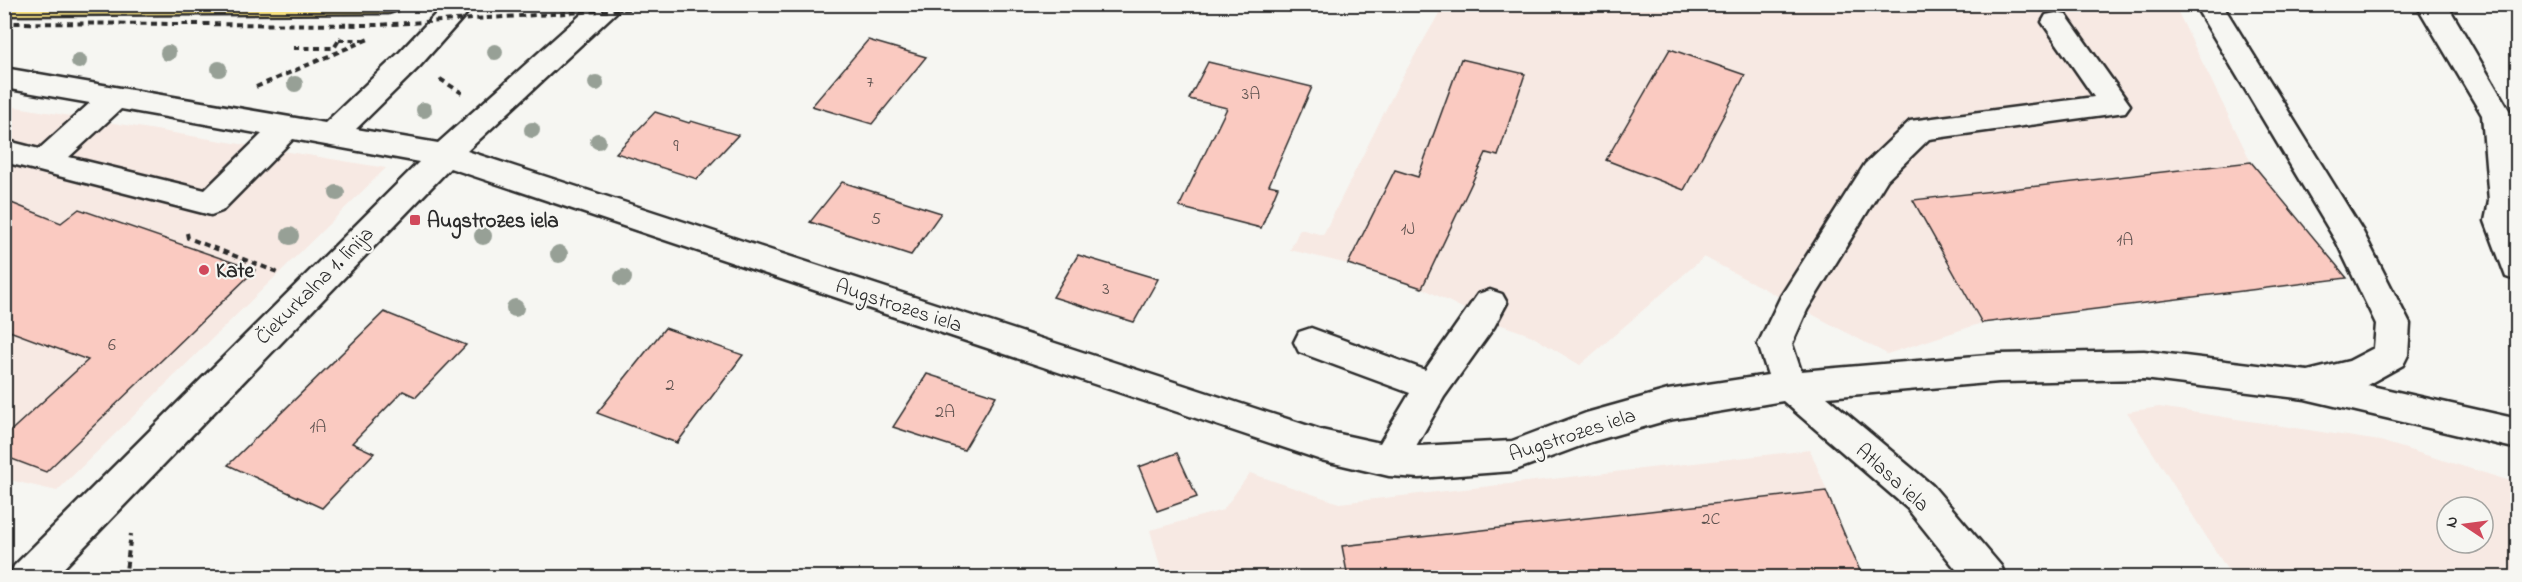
<svg xmlns="http://www.w3.org/2000/svg" width="2522" height="582" viewBox="0 0 2522 582" font-family="'Indie Flower',sans-serif">
	<style>
		.built { fill: #f7e9e3; fill-rule: evenodd }
		.building { fill: #facac1; stroke: #2b2b2b; stroke-width: 1.5 }
		.lines { fill: none; stroke-linecap: round; stroke-linejoin: round }
		.minor-casing { stroke: #2b2b2b; stroke-width: 5 }
		.major-casing { stroke: #2b2b2b; stroke-width: 5 }
		.path { stroke: #2b2b2b; stroke-width: 4; stroke-dasharray: 6 4.5; stroke-linecap: butt }
		.minor { fill: #f6f6f2; fill-rule: evenodd }
		.major { fill: #f8e281; fill-rule: evenodd }
		.path-bridge { stroke: #2b2b2b; stroke-width: 4; stroke-dasharray: 6 4.5; stroke-linecap: butt }
		.tree { fill: #97a096 }
		.poi-dot { fill: #d1495b; stroke: #f6f6f2; stroke-width: 2 }
		.labels { text-anchor: middle; stroke-width: 4.5; stroke-linejoin: round; paint-order: stroke }
		.number-label { font-size: 18px; fill: #5f5350 }
		.poi-label { font-size: 21px; font-weight: bold; fill: #2b2b2b; stroke: #f6f6f2; text-anchor: start }
		.street-label { font-size: 21px; fill: #2b2b2b; stroke: #f6f6f2 }
	</style>
	<rect width="100%" height="100%" fill="#f6f6f2"/>
	<filter id="ink" filterUnits="userSpaceOnUse"><feTurbulence type="fractalNoise" baseFrequency=".0167" numOctaves="2"/><feDisplacementMap in="SourceGraphic" scale="12" xChannelSelector="R" yChannelSelector="G"/><feConvolveMatrix kernelMatrix="1 2 1 2 8 2 1 2 1" color-interpolation-filters="sRGB"/></filter>
	<g filter="url(#ink)">
		<!-- built -->
		<g class="built">
			<path d="M2174 4 2251 162 2347 278 1982 323 1887 354 1704 257 1580 365 1530 335 1482 318 1422 288 1348 264 1290 250 1300 229 1323 235 1400 81 1444 5Z"/>
			<path d="M4 105 386 168 57 491 5 479Z"/>
			<path d="M2159 407 2380 441 2517 483V577H2232L2127 412ZM2447 507H2483V543H2447Z"/>
			<path d="M1810 450 1863 577H1163L1150 530 1223 510 1250 473 1339 503Z"/>
		</g>
		<!-- building -->
		<g class="building">
			<path d="M868 40 926 57 872 124 812 106Z"/>
			<path d="M1670 49 1745 75 1684 190 1606 160Z"/>
			<path d="M1461 59 1525 74 1498 156 1486 153 1422 288 1348 264 1395 170 1418 177Z"/>
			<path d="M1208 62 1312 87 1269 185 1278 187 1261 228 1179 207 1227 108 1189 99Z"/>
			<path d="M655 112 689 123 691 121 738 135 697 179 616 153Z"/>
			<path d="M2251 162 2347 278 1982 323 1913 200Z"/>
			<path d="M842 182 941 213 911 255 810 222Z"/>
			<path d="M4 200 61 223 79 209 255 270 46 472 4 456V437L88 360 4 329Z"/>
			<path d="M1078 255 1158 279 1134 322 1053 297Z"/>
			<path d="M384 312 466 345 416 397 403 391 352 443 374 453 322 508 228 465Z"/>
			<path d="M665 328 743 355 677 443 597 413Z"/>
			<path d="M927 374 996 396 964 450 893 427Z"/>
			<path d="M1177 453 1197 497 1157 511 1139 467Z"/>
			<path d="M1826 491 1863 578H1348L1342 546Z"/>
		</g>
		<g class="lines">
			<!-- minor casing -->
			<g class="minor-casing">
				<g id="minor">
					<path d="M445 4H475L419 67 356 129 438 143 593 4H625L467 151 1321 430 1380 443 1410 393 1299 352 1294 342 1299 332 1311 328 1425 370 1478 294 1490 290 1502 294 1507 303 1494 327 1444 397 1416 446H1419L1512 441 1586 413 1668 390 1768 375 1758 344 1781 296 1865 164 1910 121 2094 97 2042 22 2046 15 2056 13 2066 15 2125 98 2130 105 2125 112 1929 139 1887 180 1807 310 1792 344 1801 371 1999 354 2144 351 2308 371 2349 361 2374 348 2376 324 2337 243 2194 4H2222L2362 230 2410 324 2408 355 2403 365 2367 385 2518 419V449L2305 399 2144 379 1999 382 1827 397 1933 486 2001 566 2006 578H1963L1907 508 1783 401 1668 420 1591 442 1513 471 1419 478 1389 476 1321 460 450 168 54 578H9L14 566 419 162 293 139 222 211 211 215 4 162V140L39 149 90 103 4 88V68L325 123 399 53ZM121 109 262 134 205 190 69 157Z"/>
					<path d="M2416 4 2448 6 2512 115 2518 170V281L2506 277 2485 221 2489 201 2482 115Z"/>
				</g>
			</g>
			<!-- major casing -->
			<g class="major-casing">
				<path id="major" d="M4 4H402L398 10 388 13 4 15Z"/>
			</g>
			<!-- path -->
			<g class="path">
				<path d="M339 40H364"/>
				<path d="M294 48H334L341 37"/>
				<path d="M440 79 462 93"/>
				<path d="M256 87 371 38"/>
				<path d="M187 233 188 238 277 272"/>
				<path d="M125 578 131 534"/>
			</g>
			<!-- minor -->
			<use href="#minor" class="minor"/>
			<!-- major -->
			<use href="#major" class="major"/>
			<!-- path-bridge -->
			<path class="path-bridge" d="M4 23 377 25 711 4"/>
		</g>
		<!-- trees -->
		<g class="tree">
			<circle cx="495" cy="52" r="8"/>
			<circle cx="168" cy="53" r="8"/>
			<circle cx="79" cy="61" r="8"/>
			<circle cx="219" cy="69" r="8"/>
			<circle cx="596" cy="83" r="8"/>
			<circle cx="295" cy="84" r="8"/>
			<circle cx="424" cy="110" r="8"/>
			<circle cx="532" cy="130" r="8"/>
			<circle cx="598" cy="141" r="8"/>
			<circle cx="337" cy="193" r="8"/>
			<circle cx="290" cy="236" r="9"/>
			<circle cx="483" cy="236" r="9"/>
			<circle cx="559" cy="254" r="9"/>
			<circle cx="623" cy="278" r="9"/>
			<circle cx="515" cy="308" r="9"/>
		</g>
	</g>
	<!-- markers -->
	<g class="poi-dot">
		<rect x="409" y="214" width="12" height="12" rx="3"/>
		<circle cx="204" cy="270" r="6"/>
	</g>
	<g class="labels">
		<!-- number labels -->
		<g class="number-label">
			<text x="870" y="87">7</text>
			<text x="1251" y="99">3A</text>
			<text x="676" y="151">9</text>
			<text x="876" y="224">5</text>
			<text x="1408" y="234">1J</text>
			<text x="2125" y="245">1A</text>
			<text x="1106" y="294">3</text>
			<text x="112" y="350">6</text>
			<text x="670" y="390">2</text>
			<text x="945" y="417">2A</text>
			<text x="318" y="432">1A</text>
			<text x="1711" y="524">2C</text>
		</g>
		<!-- poi labels -->
		<g class="poi-label">
			<text x="427" y="227">Augstrozes iela</text>
			<text x="216" y="277">Kate</text>
		</g>
		<!-- street labels -->
		<g class="street-label">
			<text transform="translate(314 285) rotate(-45)" y="7">Čiekurkalna 1. līnija</text>
			<text transform="translate(899 305) rotate(18)" y="7">Augstrozes iela</text>
			<text transform="translate(1572 434) rotate(-18)" y="7">Augstrozes iela</text>
			<text transform="translate(1893 477) rotate(42)" y="7">Atlasa iela</text>
		</g>
	</g>
	<!-- margin -->
	<rect width="2522" height="582" fill="none" stroke="#f6f6f2" stroke-width="24"/>
	<rect x="12" y="12" width="2498" height="558" fill="none" stroke="#2b2b2b" stroke-width="2" filter="url(#ink)"/>
	<!-- north arrow -->
	<g transform="translate(2465 525) rotate(283)"><circle r="28" fill="#f6f6f2" stroke="#a5a5a2" stroke-width="1.5"/>
	<path d="M0-4.5L10 22L0 15L-10 22Z" fill="#d1495b"/>
	<text y="-9" font-size="16" font-weight="bold" text-anchor="middle" fill="#2b2b2b">N</text>
	</g>
</svg>
